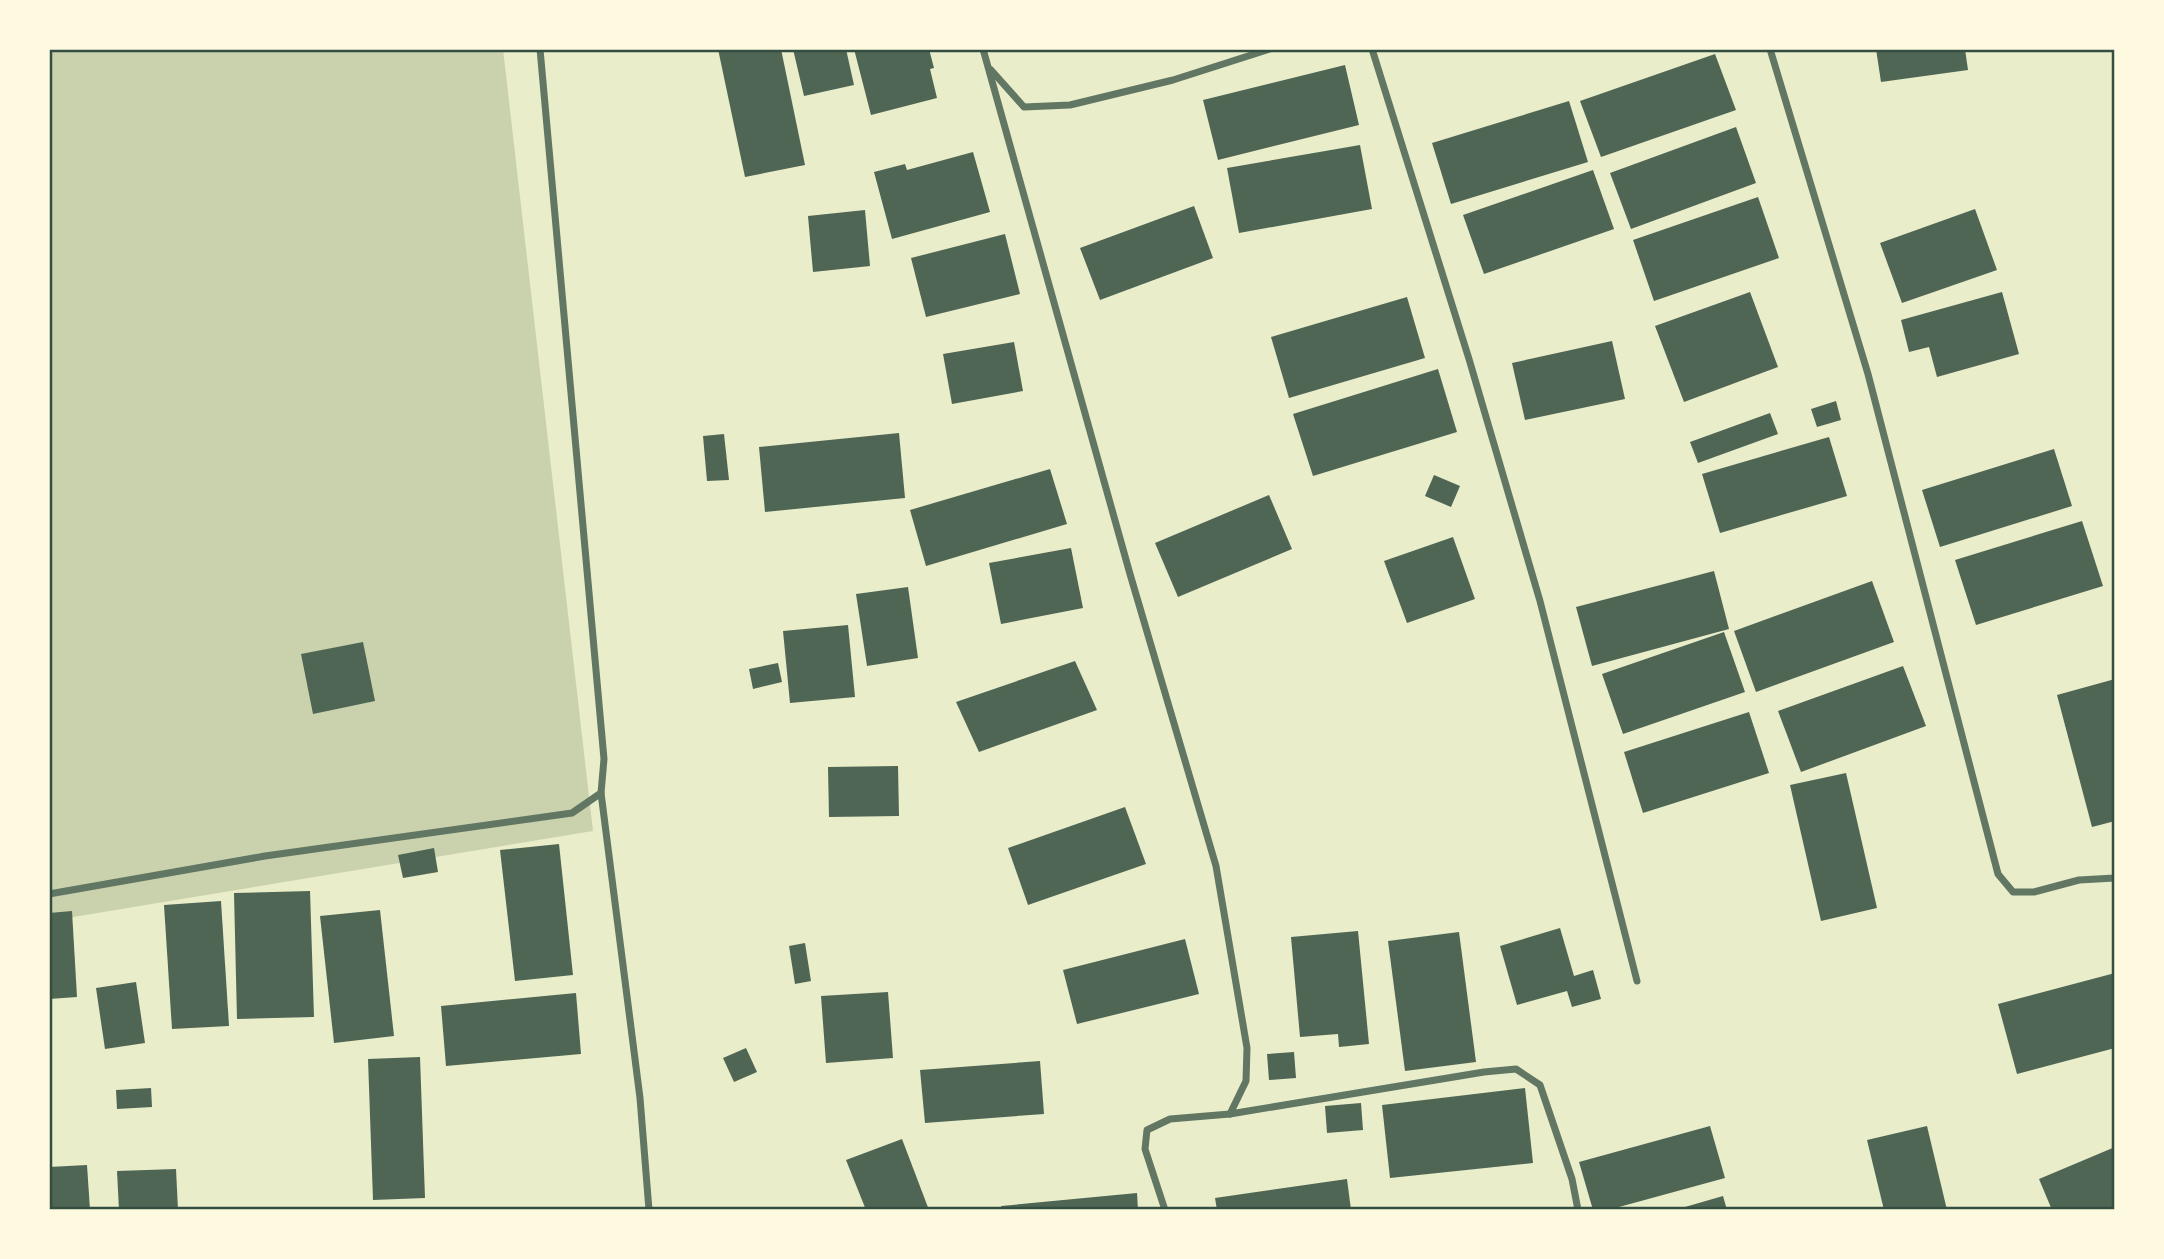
<svg xmlns="http://www.w3.org/2000/svg" width="2164" height="1259" viewBox="0 0 2164 1259" font-family="Overpass,sans-serif">
	<style>
		.green { fill: #cad2ad }
		.building { fill: #4f6655 }
		.lines { fill: none; stroke-linecap: round; stroke-linejoin: round }
		.minor { stroke: #617663; stroke-width: 7 }
		.neatline { fill: none; stroke: #344e41; stroke-width: 2.5 }
	</style>
	<rect width="100%" height="100%" fill="#e9edc9"/>
	<!-- green -->
	<path class="green" d="M49 49H503L593 831 49 921Z"/>
	<!-- building -->
	<g class="building">
		<path d="M718 49H781L805 165 745 177Z"/>
		<path d="M793 49H846L854 85 804 96Z"/>
		<path d="M854 49H929L934 68 930 69 937 98 871 115Z"/>
		<path d="M1876 49H1965L1968 70 1881 82Z"/>
		<path d="M1715 54 1736 110 1601 157 1580 101Z"/>
		<path d="M1345 65 1359 125 1218 160 1203 100Z"/>
		<path d="M1569 101 1588 162 1451 204 1432 143Z"/>
		<path d="M1736 127 1756 183 1631 229 1610 173Z"/>
		<path d="M1360 145 1372 209 1239 233 1227 168Z"/>
		<path d="M973 152 990 212 892 239 874 172 905 164 907 170Z"/>
		<path d="M1593 170 1614 229 1484 274 1463 215Z"/>
		<path d="M1758 197 1779 258 1654 301 1633 240Z"/>
		<path d="M1194 206 1213 258 1100 300 1080 248Z"/>
		<path d="M1975 209 1997 270 1902 303 1880 243Z"/>
		<path d="M865 210 870 266 813 272 808 216Z"/>
		<path d="M1005 234 1020 294 926 317 911 258Z"/>
		<path d="M1750 292 1778 367 1684 402 1655 326Z"/>
		<path d="M2002 292 2019 354 1937 377 1929 347 1909 352 1901 320Z"/>
		<path d="M1407 297 1425 358 1289 398 1271 337Z"/>
		<path d="M1612 341 1625 399 1525 420 1512 363Z"/>
		<path d="M1014 342 1023 391 952 404 943 354Z"/>
		<path d="M1438 369 1457 432 1313 476 1293 414Z"/>
		<path d="M1836 401 1841 420 1817 427 1811 409Z"/>
		<path d="M1770 413 1778 434 1698 463 1690 442Z"/>
		<path d="M899 433 905 498 765 512 759 447Z"/>
		<path d="M724 434 729 480 707 481 703 436Z"/>
		<path d="M1829 437 1847 496 1720 533 1702 474Z"/>
		<path d="M2054 449 2072 506 1940 547 1922 490Z"/>
		<path d="M1050 469 1067 524 926 566 910 510Z"/>
		<path d="M1434 475 1460 486 1451 507 1425 496Z"/>
		<path d="M1269 495 1292 549 1178 597 1155 543Z"/>
		<path d="M2082 521 2103 586 1976 625 1955 560Z"/>
		<path d="M1453 537 1475 599 1407 623 1384 561Z"/>
		<path d="M1071 548 1083 608 1001 624 989 563Z"/>
		<path d="M1714 571 1729 629 1592 666 1576 607Z"/>
		<path d="M1872 581 1894 642 1756 692 1734 631Z"/>
		<path d="M908 587 918 658 867 666 856 594Z"/>
		<path d="M848 625 855 697 790 703 783 631Z"/>
		<path d="M1724 632 1745 692 1623 734 1602 674Z"/>
		<path d="M363 642 375 701 313 714 301 654Z"/>
		<path d="M1075 661 1097 710 979 752 956 702Z"/>
		<path d="M778 663 782 682 753 689 749 669Z"/>
		<path d="M1903 666 1926 726 1801 772 1778 711Z"/>
		<path d="M2115 679V821L2092 827 2057 695Z"/>
		<path d="M1749 712 1769 773 1643 813 1624 752Z"/>
		<path d="M898 766 899 816 829 817 828 767Z"/>
		<path d="M1846 773 1877 908 1821 921 1790 785Z"/>
		<path d="M1125 807 1146 864 1028 905 1008 848Z"/>
		<path d="M559 844 573 975 515 981 500 850Z"/>
		<path d="M434 848 438 872 403 878 398 855Z"/>
		<path d="M310 891 314 1017 237 1019 234 893Z"/>
		<path d="M221 901 229 1026 172 1029 164 905Z"/>
		<path d="M380 910 394 1036 334 1043 320 916Z"/>
		<path d="M72 911 77 997 49 999V913Z"/>
		<path d="M1560 928 1574 976 1593 970 1601 999 1572 1007 1567 991 1517 1005 1500 946Z"/>
		<path d="M1358 931 1369 1044 1339 1047 1338 1034 1300 1037 1291 937Z"/>
		<path d="M1459 932 1476 1062 1405 1071 1388 941Z"/>
		<path d="M1185 939 1199 994 1077 1024 1063 970Z"/>
		<path d="M805 943 811 981 795 984 789 946Z"/>
		<path d="M2115 973V1048L2017 1074 1998 1004Z"/>
		<path d="M136 982 145 1043 105 1049 96 988Z"/>
		<path d="M888 992 893 1058 826 1063 821 996Z"/>
		<path d="M576 993 581 1054 446 1066 441 1006Z"/>
		<path d="M746 1048 757 1072 734 1082 723 1058Z"/>
		<path d="M1294 1052 1296 1078 1269 1080 1267 1054Z"/>
		<path d="M420 1057 425 1198 373 1200 368 1059Z"/>
		<path d="M1040 1061 1044 1114 925 1123 920 1070Z"/>
		<path d="M151 1088 152 1107 117 1109 116 1090Z"/>
		<path d="M1525 1088 1533 1163 1390 1178 1382 1105Z"/>
		<path d="M1361 1103 1363 1130 1327 1133 1325 1106Z"/>
		<path d="M1710 1126 1725 1178 1608 1210H1593L1579 1162Z"/>
		<path d="M1927 1126 1947 1210H1884L1867 1140Z"/>
		<path d="M902 1139 929 1210H866L846 1160Z"/>
		<path d="M2115 1147V1210H2052L2039 1179Z"/>
		<path d="M87 1165 90 1210H49V1167Z"/>
		<path d="M176 1169 178 1210H119L117 1171Z"/>
		<path d="M1347 1179 1351 1210H1217L1215 1198Z"/>
		<path d="M1137 1193 1138 1210H1002L1001 1206Z"/>
		<path d="M1723 1196 1727 1210H1678V1209Z"/>
	</g>
	<g class="lines">
		<!-- minor -->
		<g class="minor">
			<path d="M983 49 1130 574 1216 866 1247 1048 1246 1081 1230 1114"/>
			<path d="M1372 49 1469 359 1540 601 1637 981"/>
			<path d="M1770 49 1868 374 1998 874 2013 892H2034L2079 880 2115 878"/>
			<path d="M991 70 1024 107 1070 105 1173 80 1270 49"/>
			<path d="M601 793 640 1098 649 1210"/>
			<path d="M49 894 265 856 572 813 601 793 604 759 540 49"/>
			<path d="M1165 1210 1145 1149 1147 1130 1170 1119 1230 1114 1484 1072 1516 1069 1540 1085 1572 1179 1578 1210"/>
		</g>
	</g>
	<!-- border -->
	<rect width="2164" height="1259" fill="none" stroke="#fefae0" stroke-width="102"/>
	<rect x="51" y="51" width="2062" height="1157" class="neatline"/>
</svg>
